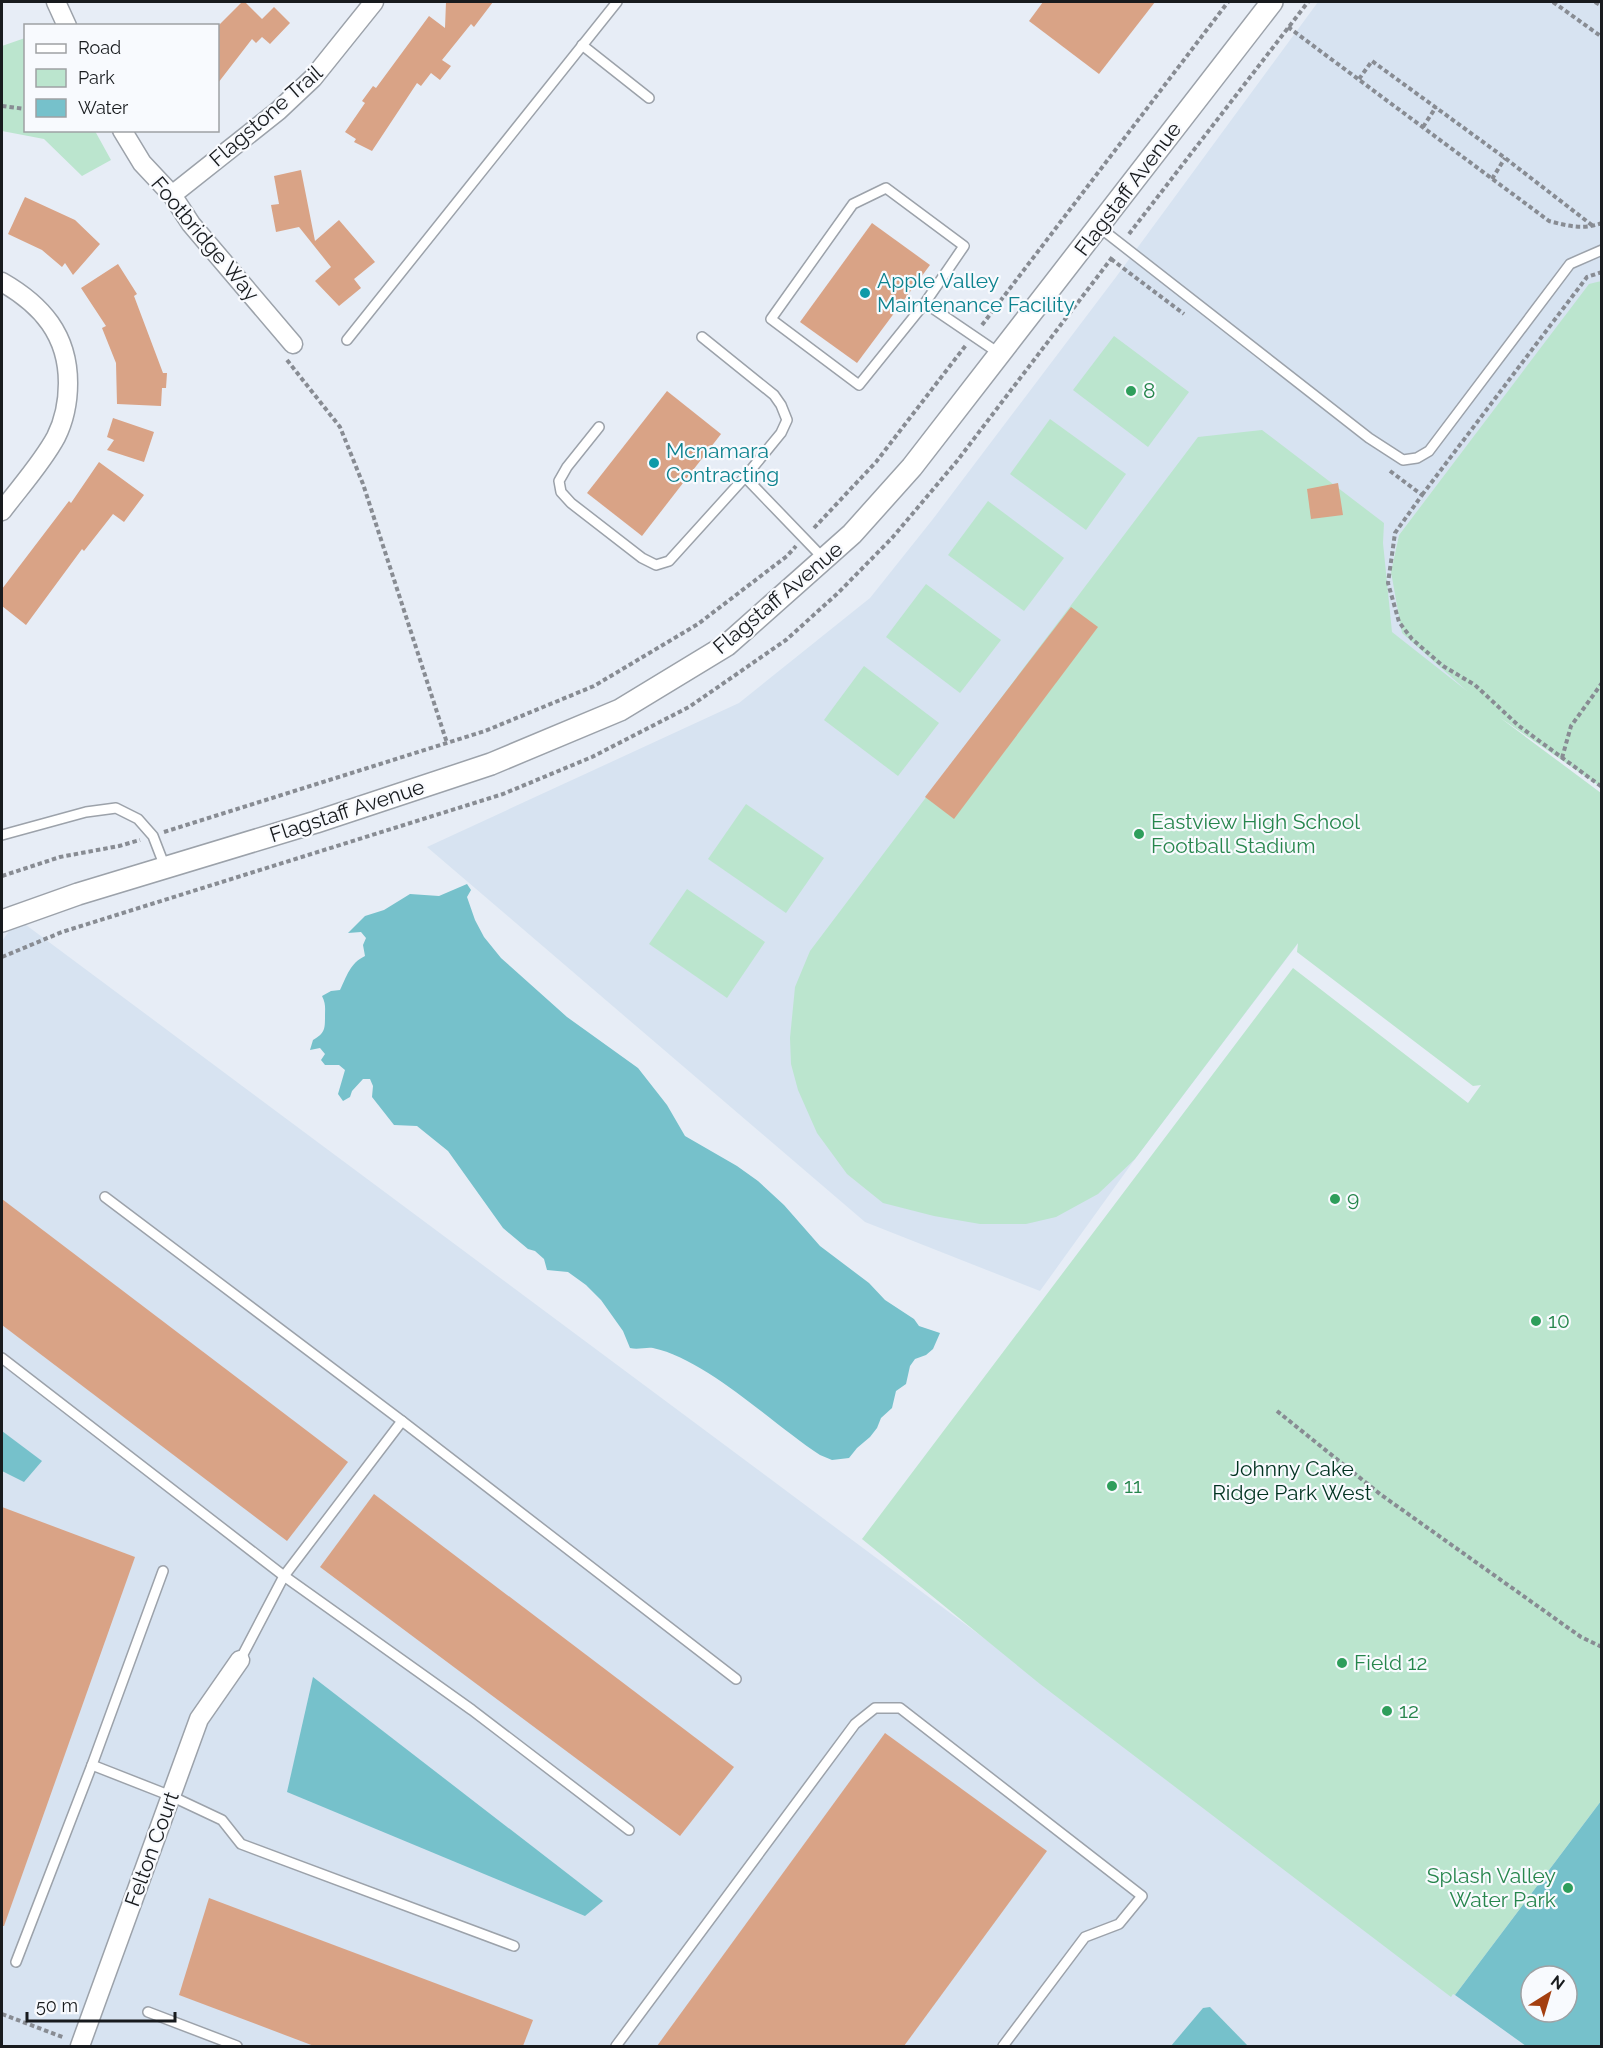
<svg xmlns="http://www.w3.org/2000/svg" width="1603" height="2048" viewBox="0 0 1603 2048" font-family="Raleway,sans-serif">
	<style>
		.built { fill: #d7e3f1 }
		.green { fill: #bbe5ce }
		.water { fill: #76c1cb; fill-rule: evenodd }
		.building { fill: #d9a386 }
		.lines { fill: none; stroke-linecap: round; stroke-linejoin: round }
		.service-casing { stroke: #9ca2aa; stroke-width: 12 }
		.minor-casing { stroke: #9ca2aa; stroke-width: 21 }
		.tertiary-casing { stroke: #9ca2aa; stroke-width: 24 }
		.path { stroke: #888c93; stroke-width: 4; stroke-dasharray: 4.5 3; stroke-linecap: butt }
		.service { stroke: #fff; stroke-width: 9 }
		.minor { stroke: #fff; stroke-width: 18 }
		.tertiary { stroke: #fff; stroke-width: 21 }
		.culture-dot { fill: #0f9aa8; stroke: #f8fafe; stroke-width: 2 }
		.leisure-dot { fill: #2e9e5b; stroke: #f8fafe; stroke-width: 2 }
		.labels { text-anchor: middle; stroke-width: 4.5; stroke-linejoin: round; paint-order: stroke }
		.street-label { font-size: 21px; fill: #181b1e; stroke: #f8fafe }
		.culture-label { font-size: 21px; fill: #0d838f; stroke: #f8fafe; text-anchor: start }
		.leisure-label { font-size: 21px; fill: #27864d; stroke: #f8fafe; text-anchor: start }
		.park-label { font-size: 21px; fill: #003320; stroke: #f8fafe }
	</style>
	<rect width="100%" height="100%" fill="#e7edf6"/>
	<!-- built -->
	<g class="built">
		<path d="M1318 2H1601V281L1589 285 1399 535 1391 572 1480 703 1135 1159 1040 1291 865 1222 427 847 739 703 870 598 933 519 1116 277Z"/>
		<path d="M18 919 1532 2046H2V941Z"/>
	</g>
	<!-- green -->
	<g class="green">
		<path d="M25 38 26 130 95 131 111 160 82 176 44 139 2 131V46Z"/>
		<path d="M1601 281V787L1499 717 1601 793V1801L1455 1995 1453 1994 1451 1997 1040 1684 862 1539 1293 968 1468 1103 1481 1085 1473 1086 1297 952 1298 943 1135 1159 1098 1194 1056 1217 1026 1224H980L934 1216 883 1203 847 1174 817 1133 798 1090 791 1064 790 1038 795 987 810 951 1198 437 1262 430 1384 523 1383 543 1392 632 1467 691 1402 633 1391 572 1399 535 1589 284Z"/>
		<path d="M1114 336 1189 392 1148 447 1073 390Z"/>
		<path d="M1050 419 1126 474 1086 530 1010 474Z"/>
		<path d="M988 501 1064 558 1024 611 948 555Z"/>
		<path d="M926 584 1001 640 960 693 886 637Z"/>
		<path d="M864 666 939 723 898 776 824 720Z"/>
		<path d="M746 804 824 858 786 913 708 859Z"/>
		<path d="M687 889 765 942 727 998 649 944Z"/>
	</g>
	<!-- water -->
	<g class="water">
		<path d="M467 884 471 890 467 897 475 920 484 937 501 958 567 1017 638 1068 667 1105 685 1136 737 1166 758 1181 784 1205 820 1246 869 1283 885 1300 914 1319 919 1326 940 1333 933 1349 926 1355 915 1359 910 1366 906 1384 896 1391 892 1408 881 1418 877 1428 870 1437 857 1448 849 1458 832 1460 820 1455C772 1424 708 1360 653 1348 646 1347 638 1350 630 1348L623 1331 601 1300 586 1285 568 1272 547 1270 544 1259 535 1251 528 1249 503 1228 448 1151 417 1126 394 1125 372 1097 373 1086 370 1079H363L352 1091 350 1097 343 1101 338 1094 345 1070 339 1065H325L321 1060 325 1054 320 1048 310 1050 313 1040C325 1033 325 1029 325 1016 325 1008 326 1004 322 996L331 991 340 990C347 976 350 963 365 956L363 945 366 938 361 932 348 933 365 916 384 910 410 894 439 896Z"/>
		<path d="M2 1431 42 1461 24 1482 2 1471Z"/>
		<path d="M313 1677 603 1901 585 1916 287 1792Z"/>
		<path d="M1601 1801V2046H1526L1455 1995ZM1531 1976H1567V2012H1531Z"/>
		<path d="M1210 2007 1248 2046H1171L1203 2008Z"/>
	</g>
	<!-- building -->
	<g class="building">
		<path d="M242 2H245L262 19 274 7 290 23 270 44 262 37 256 43 252 39 218 83V26Z"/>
		<path d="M446 2H493L474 27 471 24 442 60 451 66 440 80 431 73 421 86 417 83 372 151 354 142 356 139 345 132 365 103 362 101 373 86 376 88 429 16 445 28Z"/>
		<path d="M1043 2H1155L1099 74 1029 21Z"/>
		<path d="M301 170 315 241 339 220 375 262 354 279 361 288 339 306 315 281 331 267 299 227 276 232 271 205 279 204 274 176Z"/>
		<path d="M25 197 75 220 100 244 73 275 65 263 62 267 42 250 8 234Z"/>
		<path d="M872 223 930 265 857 363 800 322Z"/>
		<path d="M118 264 137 294 134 296 163 373H167L166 388H162L161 406 117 404 116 363 102 328 106 326 81 288Z"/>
		<path d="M667 391 721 434 642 536 587 493Z"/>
		<path d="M113 418 154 432 144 462 107 450 114 440 107 437Z"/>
		<path d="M99 462 144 495 124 522 113 514 84 551 82 549 26 625 2 606V589L69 501 71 503Z"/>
		<path d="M1338 483 1343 515 1311 519 1307 489Z"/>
		<path d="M1071 607 1098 627 954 819 925 797Z"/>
		<path d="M2 1199 348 1462 287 1541 2 1325Z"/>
		<path d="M374 1494 734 1767 680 1836 320 1567Z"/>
		<path d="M2 1507 135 1557 4 1926H2Z"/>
		<path d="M885 1733 1047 1851 904 2046H657Z"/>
		<path d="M209 1898 533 2020 523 2046H314L179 1995Z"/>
	</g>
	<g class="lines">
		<!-- service casing -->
		<g class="service-casing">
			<g id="service">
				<path d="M582 45 649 98"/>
				<path d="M1099 227 1369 438 1403 460 1417 458 1429 451 1570 264 1602 250"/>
				<path d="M925 303 859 385 771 319 853 204 886 188 964 246 925 303 1000 354"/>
				<path d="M702 337 774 395 781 405 787 420 781 433 745 477"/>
				<path d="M347 340 617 2"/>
				<path d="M599 427 567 467 559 481 561 492 571 503 642 558 656 565 669 561 745 477 824 559"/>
				<path d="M2 835 86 812 116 808 138 819 153 836 165 867"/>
				<path d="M105 1197 402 1421"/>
				<path d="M2 1358 284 1576 402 1421 736 1679"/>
				<path d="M163 1571 92 1765 171 1796 222 1820 241 1844 514 1946"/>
				<path d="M240 1660 284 1576 472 1710 629 1830"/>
				<path d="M16 1962 92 1765"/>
				<path d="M148 2012 237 2046"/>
				<path d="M616 2046 855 1724 875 1708H900L1142 1896 1119 1924 1085 1937 1003 2046"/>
			</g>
		</g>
		<!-- minor casing -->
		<g class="minor-casing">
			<g id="minor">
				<path d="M56 2 67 26"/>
				<path d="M122 130 142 163 172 195 191 224 293 344"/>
				<path d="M172 195 278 111 313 78 374 2"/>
				<path d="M2 282C42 305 68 335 68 383 68 403 65 419 56 437 42 463 20 487 2 511"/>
				<path d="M80 2046 199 1719 240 1660"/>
			</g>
		</g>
		<!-- tertiary casing -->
		<g class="tertiary-casing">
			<path id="tertiary" d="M2 921 78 894 316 822 491 764 620 710 727 645 852 534 912 467 1272 2"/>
		</g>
		<!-- path -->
		<g class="path">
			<path d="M1553 2 1602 37"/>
			<path d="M1595 2 1602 6"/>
			<path d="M1288 27 1549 221C1568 226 1583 230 1602 223"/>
			<path d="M1359 79 1372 61 1505 158 1593 226"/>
			<path d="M2 106 26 109"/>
			<path d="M1423 127 1436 107"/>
			<path d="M1492 179 1505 158"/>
			<path d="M1129 234 1308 2"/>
			<path d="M1111 259 1184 314"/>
			<path d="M982 325 1228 2"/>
			<path d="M287 360 340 427 363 484 447 743"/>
			<path d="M1390 471 1422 495 1395 533 1388 583 1399 622 1412 639 1443 666 1475 685 1519 726 1602 787"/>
			<path d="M1422 495 1587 277 1602 272"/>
			<path d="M814 528 876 462 966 345"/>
			<path d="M1562 758 1571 726 1602 683"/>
			<path d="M164 832 485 731 594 686 698 624 787 556 796 546"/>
			<path d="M2 876 60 857 119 846 140 840"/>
			<path d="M2 957 62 932 503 794 592 757 689 707 786 640 838 593 892 538 957 461 1114 255"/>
			<path d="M1277 1411 1380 1494 1581 1637 1602 1647"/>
			<path d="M2 2014 65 2038"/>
		</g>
		<!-- service -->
		<use href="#service" class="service"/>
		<!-- minor -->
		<use href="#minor" class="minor"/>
		<!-- tertiary -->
		<use href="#tertiary" class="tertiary"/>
	</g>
	<!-- markers -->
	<g class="culture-dot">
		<circle cx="865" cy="293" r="6"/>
		<circle cx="654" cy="463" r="6"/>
	</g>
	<g class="leisure-dot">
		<circle cx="1131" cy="391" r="6"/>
		<circle cx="1139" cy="834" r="6"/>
		<circle cx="1335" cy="1199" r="6"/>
		<circle cx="1536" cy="1321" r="6"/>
		<circle cx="1112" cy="1486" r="6"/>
		<circle cx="1342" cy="1663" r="6"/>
		<circle cx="1387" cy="1711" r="6"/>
		<circle cx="1568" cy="1888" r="6"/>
	</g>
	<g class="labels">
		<!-- street labels -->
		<g class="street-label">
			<text transform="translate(266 116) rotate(-41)" y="7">Flagstone Trail</text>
			<text transform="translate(1128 189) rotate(-53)" y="7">Flagstaff Avenue</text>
			<text transform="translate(205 239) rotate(50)" y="7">Footbridge Way</text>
			<text transform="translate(778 598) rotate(-40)" y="7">Flagstaff Avenue</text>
			<text transform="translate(347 811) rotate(-18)" y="7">Flagstaff Avenue</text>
			<text transform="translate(152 1849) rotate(-70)" y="7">Felton Court</text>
		</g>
		<!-- culture labels -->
		<g class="culture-label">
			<text x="877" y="288">Apple Valley<tspan x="877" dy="24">Maintenance Facility</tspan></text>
			<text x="666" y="458">Mcnamara<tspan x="666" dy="24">Contracting</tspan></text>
		</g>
		<!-- leisure labels -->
		<g class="leisure-label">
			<text x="1143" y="398">8</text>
			<text x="1151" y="829">Eastview High School<tspan x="1151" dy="24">Football Stadium</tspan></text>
			<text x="1347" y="1206">9</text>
			<text x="1548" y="1328">10</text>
			<text x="1124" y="1493">11</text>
			<text x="1354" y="1670">Field 12</text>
			<text x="1399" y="1718">12</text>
			<text x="1556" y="1883" text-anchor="end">Splash Valley<tspan x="1556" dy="24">Water Park</tspan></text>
		</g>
		<!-- park labels -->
		<g class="park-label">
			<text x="1292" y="1476">Johnny Cake<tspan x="1292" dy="24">Ridge Park West</tspan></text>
		</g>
	</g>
	<!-- border -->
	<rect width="1603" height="2048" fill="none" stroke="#181b1e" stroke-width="6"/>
	<!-- legend -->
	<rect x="24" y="24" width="195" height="108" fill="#f8fafe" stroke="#9ea1a4" stroke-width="1.5"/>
	<rect x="36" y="44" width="30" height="9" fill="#ffffff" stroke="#9ea1a4" stroke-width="1.5"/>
	<text x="78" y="54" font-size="18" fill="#181b1e">Road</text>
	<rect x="36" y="69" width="30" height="18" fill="#bbe5ce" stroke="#9ea1a4" stroke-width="1.5"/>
	<text x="78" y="84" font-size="18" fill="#181b1e">Park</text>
	<rect x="36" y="99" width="30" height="18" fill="#76c1cb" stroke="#9ea1a4" stroke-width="1.5"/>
	<text x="78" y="114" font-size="18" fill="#181b1e">Water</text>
	<!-- north arrow -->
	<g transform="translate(1549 1994) rotate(37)"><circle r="28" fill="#f8fafe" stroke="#9ea1a4" stroke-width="1.5"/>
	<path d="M0-4.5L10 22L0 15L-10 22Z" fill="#a43f10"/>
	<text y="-9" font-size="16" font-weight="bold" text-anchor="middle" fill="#181b1e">N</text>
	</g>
	<!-- scale -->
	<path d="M27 2012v9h148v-9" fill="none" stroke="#181b1e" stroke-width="3"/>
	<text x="36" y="2012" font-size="18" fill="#181b1e" stroke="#f8fafe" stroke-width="4.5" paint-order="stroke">50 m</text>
</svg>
